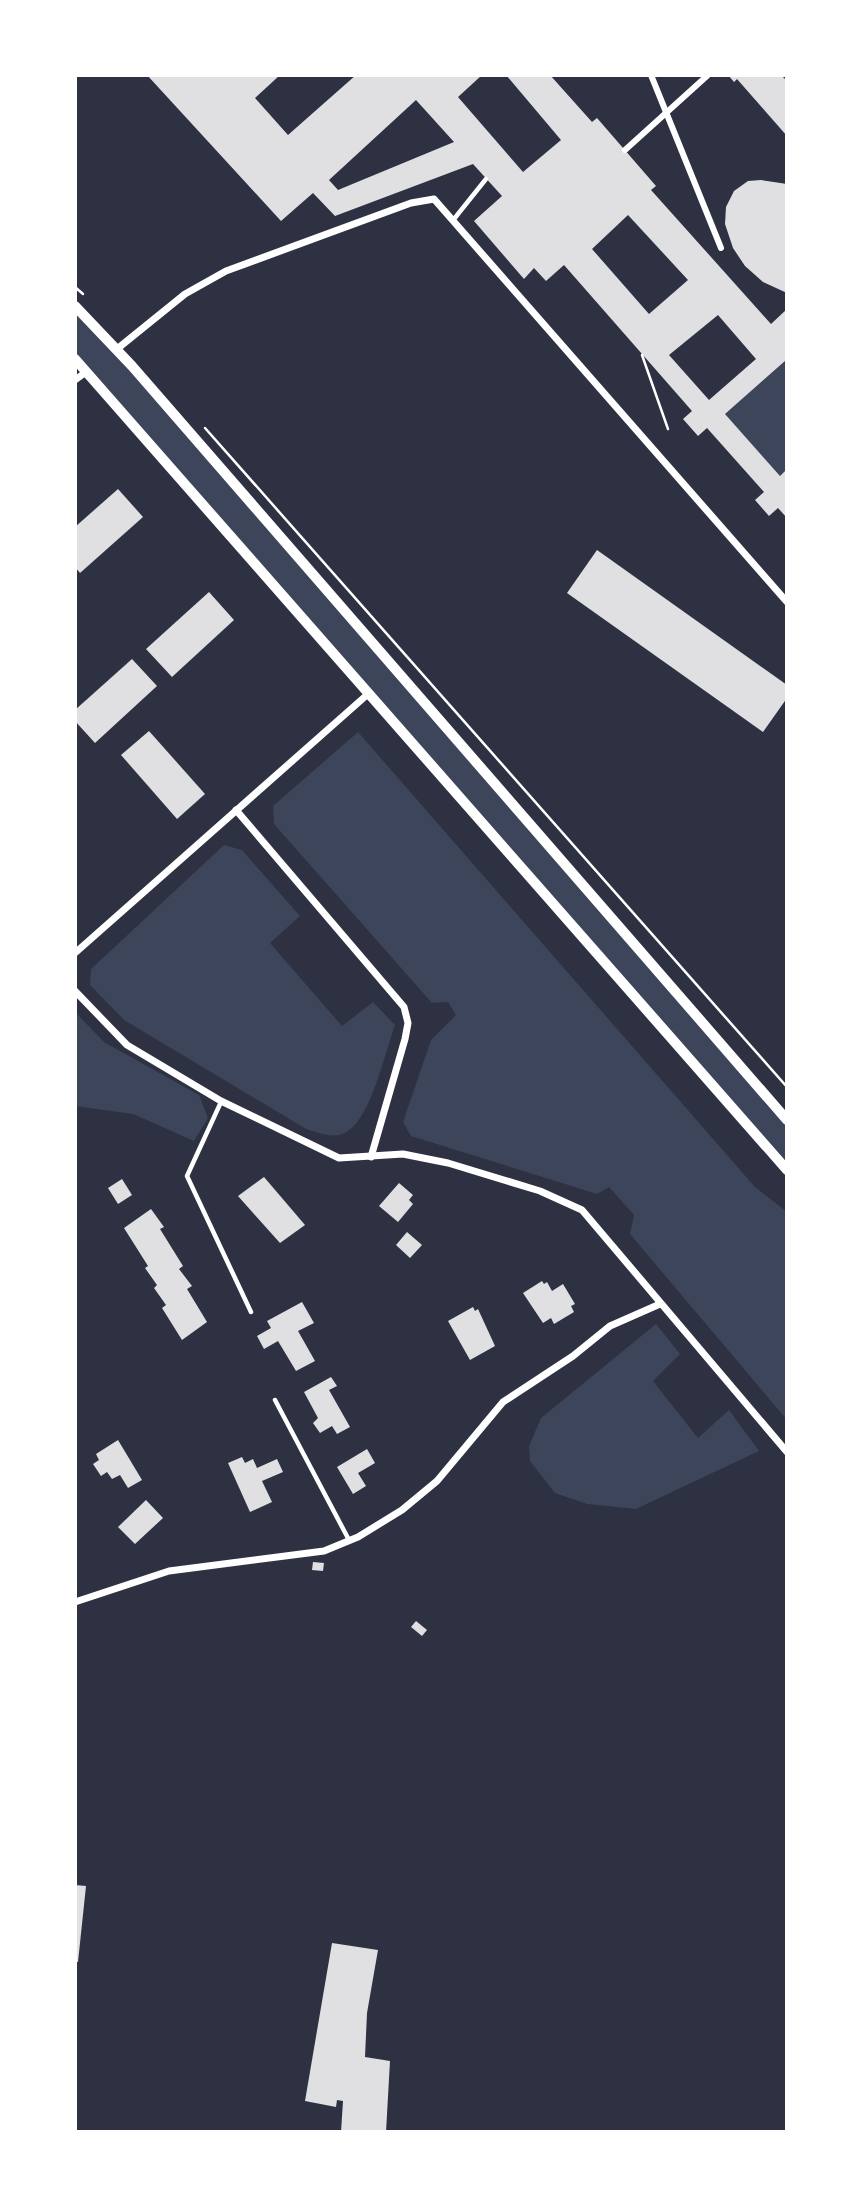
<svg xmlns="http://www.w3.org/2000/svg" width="862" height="2207" viewBox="0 0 862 2207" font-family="'Exo 2',sans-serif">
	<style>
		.green { fill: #3c4559 }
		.building { fill: #e0e0e3; fill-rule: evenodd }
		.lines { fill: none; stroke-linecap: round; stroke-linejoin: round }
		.path { stroke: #fff; stroke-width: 2.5 }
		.service { stroke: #fff; stroke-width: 4.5 }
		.pedestrian { stroke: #fff; stroke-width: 6 }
		.minor { stroke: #fff; stroke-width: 7 }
		.tertiary { stroke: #fff; stroke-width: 10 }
	</style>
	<rect width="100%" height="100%" fill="#2d3142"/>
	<!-- green -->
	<g class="green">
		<path d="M75 306 787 1120V1170L75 359Z"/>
		<path d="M785 361 787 469 780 476 725 414Z"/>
		<path d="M358 732 755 1187 787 1212V1420L630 1234 634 1215 609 1187 597 1194 411 1136 403 1122 431 1040 456 1015 448 1002 432 1003 274 824 273 806Z"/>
		<path d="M224 845 242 850 300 916 270 943 342 1026 373 1002 395 1025C385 1052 372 1115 348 1131 335 1140 319 1133 306 1129L124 1020 90 985 91 969Z"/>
		<path d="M75 1012 104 1042 199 1095 208 1118 194 1141 133 1114 75 1106Z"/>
		<path d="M656 1324 680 1354 653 1381 698 1438 729 1410 759 1451 636 1509 587 1504 555 1493 530 1461 529 1446 541 1418Z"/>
	</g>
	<!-- building -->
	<g class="building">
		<path d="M147 75H280L255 98 288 135 356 75H482L458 97 523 172 561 140 506 75H550L592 122 597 118 656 186 651 190 771 324 787 309V363L785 361 725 414 780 476 787 469V518L778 508 769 516 755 500 764 492 707 428 698 436 683 419 692 411 564 265 546 281 534 268 524 279 474 221 502 196 473 164 335 216 313 193 281 221ZM416 100 454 142 338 190 329 180ZM628 215 688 280 649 314 592 249ZM718 315 756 359 709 400 669 355Z"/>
		<path d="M728 75H781L787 81V136L737 79 734 82Z"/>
		<path d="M761 180 787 184V293L763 282 745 266 733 248 725 224 726 207 734 191 748 181Z"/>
		<path d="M118 489 143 517 80 573 75 567V527Z"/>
		<path d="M597 550 787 685V698L763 732 567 593Z"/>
		<path d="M209 592 234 620 172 677 146 649Z"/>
		<path d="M132 659 157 686 95 743 75 721V710Z"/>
		<path d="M149 731 205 794 177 819 121 755Z"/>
		<path d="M264 1177 305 1225 280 1243 238 1196Z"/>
		<path d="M122 1179 132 1195 118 1204 108 1188Z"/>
		<path d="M399 1183 413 1195 409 1200 413 1204 398 1222 379 1206Z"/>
		<path d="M151 1209 164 1227 160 1229 183 1266 179 1269 192 1286 187 1289 207 1322 182 1340 162 1308 166 1305 154 1288 157 1285 145 1268 148 1266 124 1228Z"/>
		<path d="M407 1232 422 1245 410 1258 396 1245Z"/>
		<path d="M542 1281 544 1284 547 1282 552 1291 563 1284 575 1304 571 1306 574 1312 554 1324 551 1318 543 1323 523 1293Z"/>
		<path d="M302 1302 314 1323 298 1331 315 1361 296 1371 278 1341 264 1349 257 1336 271 1328 267 1321Z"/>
		<path d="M473 1307 475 1311 478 1309 495 1346 470 1360 448 1321Z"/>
		<path d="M331 1377 337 1386 329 1390 350 1427 337 1434 332 1426 320 1433 313 1423 318 1418 304 1392Z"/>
		<path d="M118 1440 142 1480 128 1488 120 1475 112 1479 107 1472 101 1476 93 1464 99 1460 96 1454Z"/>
		<path d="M367 1449 375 1463 358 1473 366 1486 353 1494 337 1467Z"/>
		<path d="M242 1457 245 1463 253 1459 257 1468 277 1459 283 1472 262 1481 272 1502 250 1512 228 1463Z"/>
		<path d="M146 1500 163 1518 135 1544 118 1527Z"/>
		<path d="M313 1562 324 1563 323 1571 312 1570Z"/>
		<path d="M416 1621 427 1630 422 1636 411 1627Z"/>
		<path d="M75 1885 86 1886 78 1962H75Z"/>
		<path d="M332 1943 378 1950 367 2013 365 2057 390 2061 386 2132H341L343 2101 337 2100 336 2107 305 2101Z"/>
	</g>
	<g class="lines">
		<!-- path -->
		<g class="path">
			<path d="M75 287 83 294"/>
			<path d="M642 355 668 429"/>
			<path d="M205 428 787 1087"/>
		</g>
		<!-- service -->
		<g class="service">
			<path d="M454 219 486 179"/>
			<path d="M221 1102 187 1176 251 1312"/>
			<path d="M275 1400 349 1540"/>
		</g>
		<!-- pedestrian -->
		<g class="pedestrian">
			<path d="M651 75 721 248"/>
			<path d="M625 150 708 75"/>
		</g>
		<!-- minor -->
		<g class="minor">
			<path d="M117 349 185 294 226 271 411 203 434 199 787 602"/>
			<path d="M75 380 86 372"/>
			<path d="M236 810 404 1007 408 1023 405 1039 371 1157"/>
			<path d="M75 953 368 694"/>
			<path d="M75 991 127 1045 221 1101 339 1158 403 1154 448 1163 540 1191 582 1210 787 1452"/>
			<path d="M75 1602 169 1571 324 1551 358 1537 402 1510 437 1481 503 1402 573 1356 610 1326 660 1304"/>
		</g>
		<!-- tertiary -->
		<g class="tertiary">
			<path d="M75 306 132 366 787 1120"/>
			<path d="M75 359 787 1170"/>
		</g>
	</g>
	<!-- border -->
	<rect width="862" height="2207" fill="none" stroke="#ffffff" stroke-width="154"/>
</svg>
